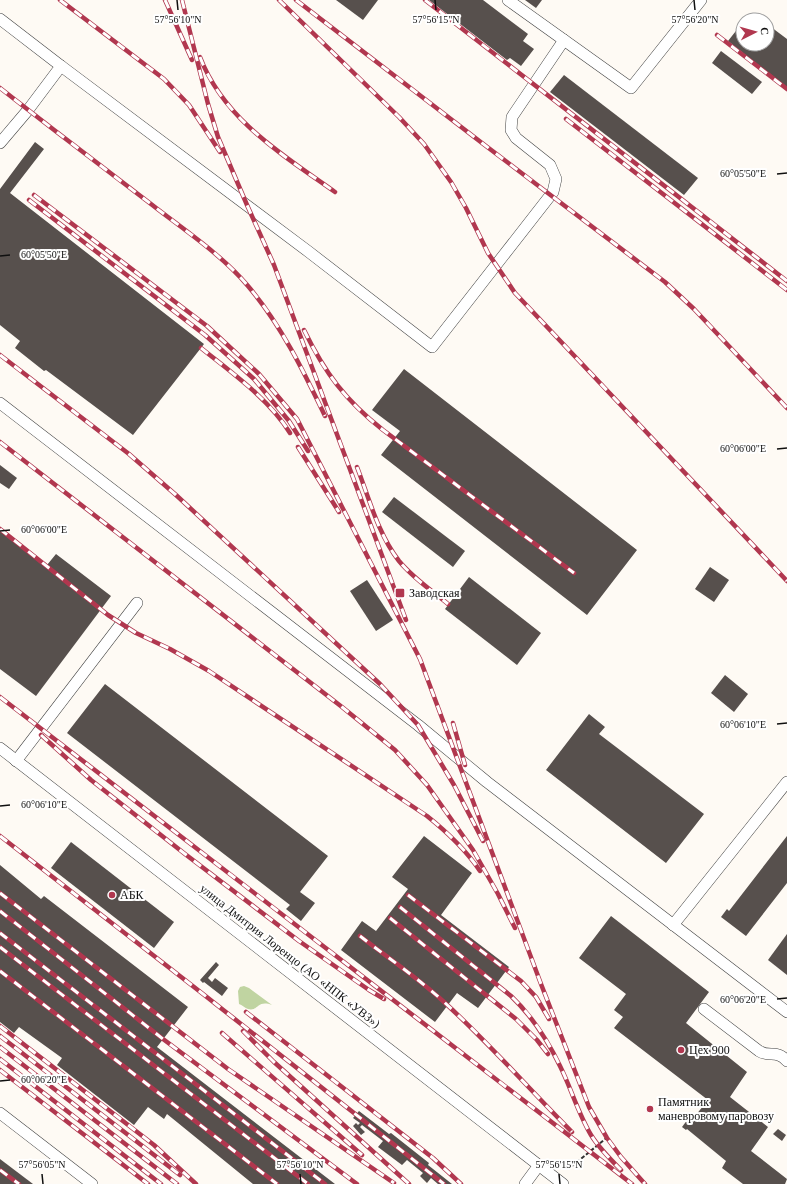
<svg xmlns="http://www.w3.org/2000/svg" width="787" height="1184" viewBox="0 0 787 1184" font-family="Georgia,serif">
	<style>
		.forest { fill: #c0d4a1 }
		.building { fill: #57504d }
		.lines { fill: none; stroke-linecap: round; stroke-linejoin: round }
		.minor-casing { stroke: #434343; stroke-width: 12 }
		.path { stroke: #323232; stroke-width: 2; stroke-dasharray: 4 2; stroke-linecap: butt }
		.minor { stroke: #fff; stroke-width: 11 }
		.rail-casing { stroke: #b1374f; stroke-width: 4.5 }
		.rail { stroke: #fff; stroke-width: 3; stroke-dasharray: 9; stroke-linecap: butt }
		.ticks { fill: none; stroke: #101010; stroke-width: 1.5 }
		.poi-dot { fill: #b1374f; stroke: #fff; stroke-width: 1.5 }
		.labels { text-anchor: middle; stroke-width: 4; stroke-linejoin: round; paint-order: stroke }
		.poi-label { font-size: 12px; fill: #101010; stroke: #fff; text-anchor: start }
		.street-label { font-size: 12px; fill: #101010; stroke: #fff }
		.ticks-label { font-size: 10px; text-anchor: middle; fill: #101010; stroke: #fff; stroke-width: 4; stroke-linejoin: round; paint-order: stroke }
	</style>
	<rect width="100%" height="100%" fill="#fefaf4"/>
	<!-- forest -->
	<path class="forest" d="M244 986 249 988 272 1005C257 999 258 1012 248 1009 245 1008 242 1005 239 1004L238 991 240 987Z"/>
	<!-- building -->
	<g class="building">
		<path d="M336 0H378L363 20Z"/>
		<path d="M429 0H483L528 34 523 41 534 49 521 66 510 58 507 60Z"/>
		<path d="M525 0H542L536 8Z"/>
		<path d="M748 16 753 20H745Z"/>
		<path d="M743 22V44H767V24L787 39V88L728 41Z"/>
		<path d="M721 51 762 82 752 94 712 63Z"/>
		<path d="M564 75 698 178 684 195 550 92Z"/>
		<path d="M35 142 44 149 10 193 204 344 133 435 46 370 44 371 15 348 20 341 0 325V189Z"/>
		<path d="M404 369 637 550 587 615 381 455 400 431 372 410Z"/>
		<path d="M0 465 17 478 9 489 0 483Z"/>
		<path d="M394 497 465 551 453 567 382 512Z"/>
		<path d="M0 529 47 565 56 554 111 596 36 696 0 669Z"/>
		<path d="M710 567 729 580 714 602 695 589Z"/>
		<path d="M469 577 541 633 517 665 445 609Z"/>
		<path d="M367 580 393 620 376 631 350 591Z"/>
		<path d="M725 675 748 694 734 712 711 693Z"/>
		<path d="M105 684 328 856 300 892 315 903 301 921 286 909 290 905 67 733Z"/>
		<path d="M589 714 605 727 599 734 704 814 666 863 546 770Z"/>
		<path d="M424 836 472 873 441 915 509 967 478 1008 457 993 435 1022 341 950 362 921 376 931 408 889 392 877Z"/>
		<path d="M787 836V883L746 936 721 917 727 909 729 911Z"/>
		<path d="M71 842 174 922 154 948 51 868Z"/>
		<path d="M0 865 41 899 44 896 188 1007 157 1047 335 1184H253L167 1114 164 1119 148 1107 134 1125 57 1065 62 1058 19 1027 14 1033 0 1022Z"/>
		<path d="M611 916 709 992 686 1023 747 1072 730 1097 768 1127 751 1151 787 1179 785 1184H743L722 1168 726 1161 687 1129 686 1130 682 1127 688 1119 691 1121 708 1100 614 1028 623 1017 614 1010 626 994 579 958Z"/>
		<path d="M787 934V975L768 960Z"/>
		<path d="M216 962 219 965 208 978 212 982 215 978 228 988 222 996 204 982 203 983 200 980Z"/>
		<path d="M359 1111 389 1134 391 1133 429 1163 428 1165 452 1184H438L431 1178 427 1183 420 1176 423 1173 407 1160 402 1165 378 1147 383 1141 362 1125 360 1127 365 1132 361 1135 353 1126 356 1123 358 1125 360 1123 353 1118Z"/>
		<path d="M778 1129 786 1135 782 1141 773 1134Z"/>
		<path d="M0 1159 33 1184H0Z"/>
	</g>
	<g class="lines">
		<!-- minor casing -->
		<g class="minor-casing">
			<g id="minor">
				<path d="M508 0 631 88 701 0"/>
				<path d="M0 19 61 66 28 110 0 143"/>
				<path d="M61 66 309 252 432 347 553 192 556 179 550 165 516 138 511 130 512 117 564 40"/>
				<path d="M0 403 418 725 487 782 787 1012"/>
				<path d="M0 748 563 1184"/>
				<path d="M16 761 137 603"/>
				<path d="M673 925 787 782"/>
				<path d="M704 1009 759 1051C770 1058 776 1049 787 1061"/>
				<path d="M0 1113 92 1184"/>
				<path d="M525 1184 539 1165"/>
			</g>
		</g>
		<!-- path -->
		<path class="path" d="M572 1166 609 1136"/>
		<!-- minor -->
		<use href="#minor" class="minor"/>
		<!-- rail casing -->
		<g class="rail-casing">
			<g id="rail">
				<path d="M60 0 164 79 189 105 220 152"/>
				<path d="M165 0 192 60"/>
				<path d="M182 0 208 104 218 137 247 205 274 265 406 620"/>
				<path d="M279 0 399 117 424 144 451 182 466 208 488 253 515 293 787 581"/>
				<path d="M296 0 482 143 665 282 694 309 787 408"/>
				<path d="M425 0 787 281"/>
				<path d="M717 35 787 89"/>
				<path d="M200 57C224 120 283 155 335 192"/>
				<path d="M0 88C50 127 101 166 151 204 184 230 221 254 248 286 281 325 303 370 325 416"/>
				<path d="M566 119 787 290"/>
				<path d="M34 195 207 326 259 374 297 419 420 659 541 984 589 1107 607 1138 621 1157 645 1184"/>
				<path d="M29 200 205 335 254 379 289 421 308 451"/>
				<path d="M304 330C325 373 345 400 383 430L574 573"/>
				<path d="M201 348C232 373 269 399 290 433"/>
				<path d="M0 355 129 454 176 495 380 684 418 725 454 785 483 841"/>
				<path d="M0 442 342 707 395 750 427 785 473 850 498 894 515 928"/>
				<path d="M298 447 339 512"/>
				<path d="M357 467C369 498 378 534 399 561 413 578 431 590 448 604"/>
				<path d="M0 529 108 615 136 633 170 649 209 671 427 816C447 832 466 850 480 871"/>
				<path d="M0 697 632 1184"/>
				<path d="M453 723 465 765"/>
				<path d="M41 735 91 780 185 854 299 941 369 990 384 999"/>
				<path d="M0 836 203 994 444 1184"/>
				<path d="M0 893 228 1069 394 1183"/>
				<path d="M408 895 521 981 536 997 549 1019"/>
				<path d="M400 907 511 996C532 1016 547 1039 560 1066 571 1088 578 1113 591 1135 599 1148 610 1159 621 1170"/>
				<path d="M0 911 163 1039 357 1184"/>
				<path d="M390 918 516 1019 537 1040 548 1054"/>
				<path d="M0 933 325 1184"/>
				<path d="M360 936C388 958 418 978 444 1002 489 1043 529 1089 572 1132"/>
				<path d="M0 947 308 1184"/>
				<path d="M0 971 277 1184"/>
				<path d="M246 1012 433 1158 461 1184"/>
				<path d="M0 1026 154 1145 196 1184"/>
				<path d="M243 1031 274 1062 409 1184"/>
				<path d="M222 1033 362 1155"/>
				<path d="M0 1036 180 1175"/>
				<path d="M0 1047 177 1184"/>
				<path d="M0 1059 161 1184"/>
				<path d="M0 1070 148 1184"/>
				<path d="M0 1170 19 1184"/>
			</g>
		</g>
		<!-- rail -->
		<use href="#rail" class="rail"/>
	</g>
	<!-- ticks -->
	<path class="ticks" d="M177 0 178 10M435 0 436 10M694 0 695 10M777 174 787 173M0 256 10 255M777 449 787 448M0 531 10 530M777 724 787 723M0 806 10 805M777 999 787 998M0 1081 10 1080M42 1174 43 1184M300 1174 301 1184M559 1174 560 1184"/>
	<!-- markers -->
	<g class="poi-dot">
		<rect x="395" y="588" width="10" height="10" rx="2"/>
		<circle cx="112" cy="895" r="4"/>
		<circle cx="681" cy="1050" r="4"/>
		<circle cx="650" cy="1109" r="4"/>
	</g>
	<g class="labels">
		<!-- poi labels -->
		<g class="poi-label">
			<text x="409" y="597">Заводская</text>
			<text x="120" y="899">АБК</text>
			<text x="689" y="1054">Цех 900</text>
			<text x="658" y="1106">Памятник<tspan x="658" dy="14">маневровому паровозу</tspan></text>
		</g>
		<!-- street labels -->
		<g class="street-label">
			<text transform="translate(290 956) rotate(38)" y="4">улица Дмитрия Лоренцо (АО «НПК «УВЗ»)</text>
		</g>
	</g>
	<g class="ticks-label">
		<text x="178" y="23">57°56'10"N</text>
		<text x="436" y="23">57°56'15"N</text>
		<text x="695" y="23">57°56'20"N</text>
		<text x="743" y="177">60°05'50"E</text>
		<text x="44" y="258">60°05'50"E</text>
		<text x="743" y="452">60°06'00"E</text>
		<text x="44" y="533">60°06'00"E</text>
		<text x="743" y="728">60°06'10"E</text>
		<text x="44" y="808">60°06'10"E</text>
		<text x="743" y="1003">60°06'20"E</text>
		<text x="44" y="1083">60°06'20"E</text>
		<text x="42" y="1168">57°56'05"N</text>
		<text x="300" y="1168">57°56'10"N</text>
		<text x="559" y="1168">57°56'15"N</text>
	</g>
	<!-- north arrow -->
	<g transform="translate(755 32) rotate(84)"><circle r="19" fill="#ffffff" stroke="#9f9f9f"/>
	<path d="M0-3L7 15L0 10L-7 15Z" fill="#b1374f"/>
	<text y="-6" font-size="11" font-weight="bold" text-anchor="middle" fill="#101010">С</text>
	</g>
</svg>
